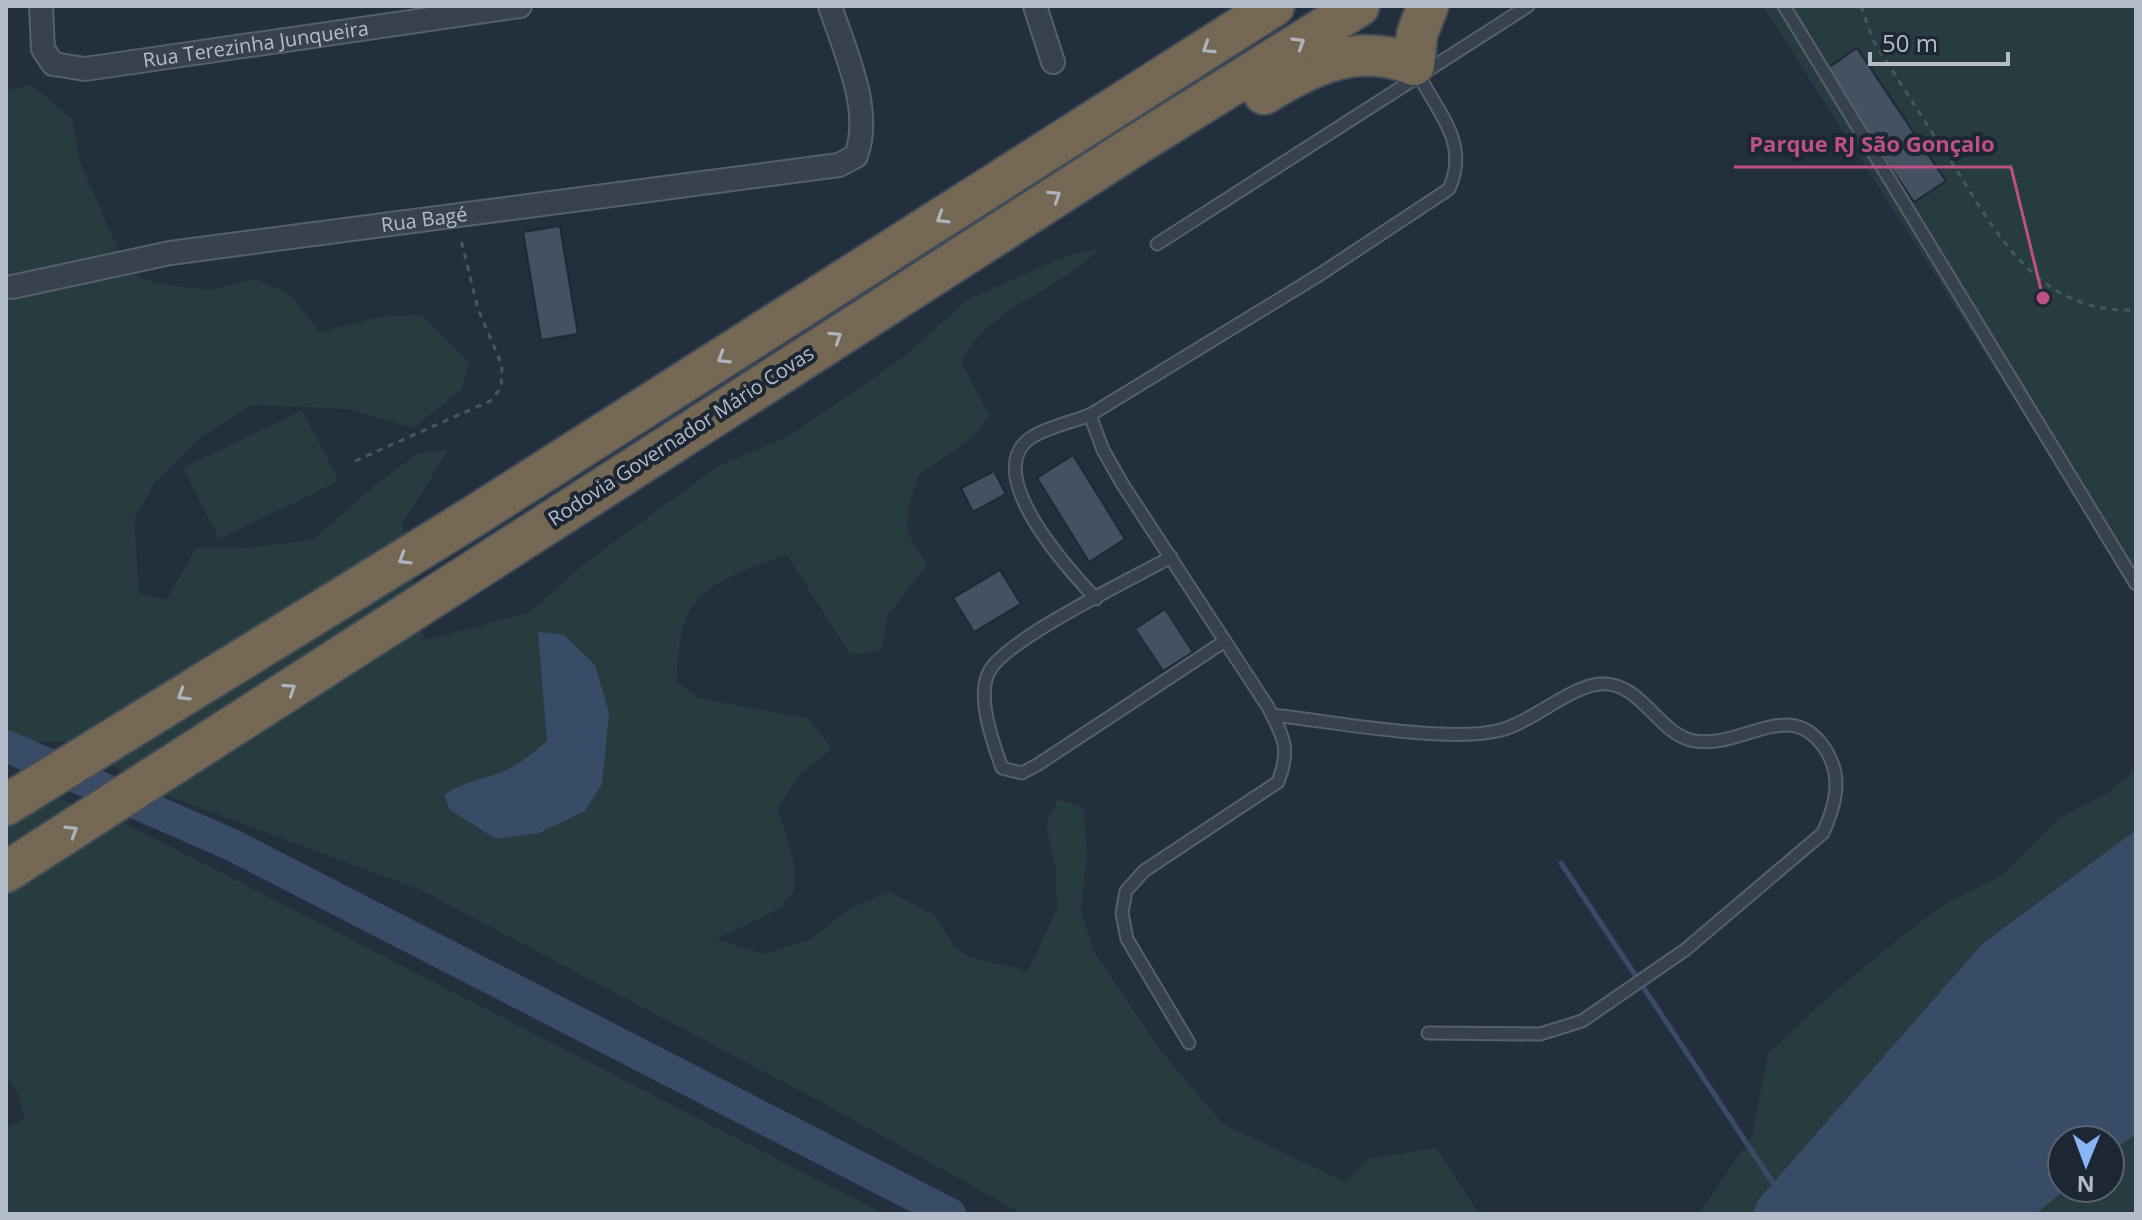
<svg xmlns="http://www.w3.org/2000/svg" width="2142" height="1220" viewBox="0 0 2142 1220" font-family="'Open Sans',sans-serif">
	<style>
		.green { fill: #263c3f }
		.water { fill: #394c67 }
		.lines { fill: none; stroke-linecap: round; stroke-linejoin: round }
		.stream { stroke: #394c67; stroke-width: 5 }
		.river { stroke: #394c67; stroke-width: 32 }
		.building { fill: #455162; stroke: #1f2835; stroke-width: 2 }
		.service-casing { stroke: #565f6c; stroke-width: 15 }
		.minor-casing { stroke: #565f6c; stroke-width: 26 }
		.motorway-casing { stroke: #434c59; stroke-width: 44 }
		.path { stroke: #44595c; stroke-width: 3; stroke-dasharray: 6 6; stroke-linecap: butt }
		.service { stroke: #38414e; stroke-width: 11 }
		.minor { stroke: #38414e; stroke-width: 22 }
		.motorway { stroke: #746855; stroke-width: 40 }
		.oneway { stroke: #aeb4bd }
		.labels { text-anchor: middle; stroke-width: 8; stroke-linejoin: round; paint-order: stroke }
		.street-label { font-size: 20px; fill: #b4bcc9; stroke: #1d2633 }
		.leader { fill: none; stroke: #bd5182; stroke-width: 3 }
		.callout-dot { fill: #bd5182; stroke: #1d2633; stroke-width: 3 }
		.callout-label { font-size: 22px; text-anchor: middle; font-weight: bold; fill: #bd5182; stroke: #1d2633; stroke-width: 8; stroke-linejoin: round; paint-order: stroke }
	</style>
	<rect width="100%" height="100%" fill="#242f3e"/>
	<!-- green -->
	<g class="green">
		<path d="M1763 6H2136V590Z"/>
		<path d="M32 85 72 119 79 160 122 258 139 277 159 284 209 290 255 279 289 294 320 332 379 317 421 315 470 364 461 390 413 428 348 409 252 405 201 437 156 481 134 519 139 593 166 600 196 548H242L313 540 382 479 418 454 449 449 402 524 424 640 529 613 584 564 717 467 791 435 905 356 967 300 1064 257 1100 248C1060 292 986 306 962 363L989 415 973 437 918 476 908 509 907 532 927 565 887 616 882 650 851 655 786 554C708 586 678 587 677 682L699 698 809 719 832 749 799 775 778 809 794 862V892L779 909 716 939 763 954 812 939 847 910 889 892 934 915 954 946 966 956 1028 971 1057 909 1056 871 1046 825 1058 799 1083 807 1087 854 1081 911 1094 952 1161 1051 1223 1124 1345 1182 1368 1159 1436 1148 1479 1214H1023L825 1104 421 890 171 797 67 742H35L11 732 6 724V90Z"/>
		<path d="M302 410 339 481 219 539 183 468Z"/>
		<path d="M2136 768V830L1982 944 1759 1199 1752 1214H1699L1752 1136 1768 1054 1827 998 1903 935 1948 902 2003 875 2060 818 2111 791Z"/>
		<path d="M6 780 117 819 884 1214H6V1128L24 1120 20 1098 6 1075Z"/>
		<path d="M2136 1135V1214H2036L2067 1188H2110V1152Z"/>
	</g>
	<!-- water -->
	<g class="water">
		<path d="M538 632 564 635 595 665 609 713 602 784 585 811 539 833 496 839 450 810 444 795C462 782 479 781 499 773 518 766 532 754 547 741Z"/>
		<path d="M2136 830V1135L2110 1152V1140H2062V1188H2067L2036 1214H1752L1759 1199 1982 944Z"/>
	</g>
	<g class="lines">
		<!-- stream -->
		<path class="stream" d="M1561 863 1773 1183"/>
		<!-- river -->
		<path class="river" d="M6 746 232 845 950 1214"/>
	</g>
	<!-- building -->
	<g class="building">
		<path d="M1857 48 1946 181 1914 202 1825 70Z"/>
		<path d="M560 226 578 334 541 340 523 232Z"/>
		<path d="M1073 455 1125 539 1089 562 1037 478Z"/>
		<path d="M994 471 1006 494 973 512 961 488Z"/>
		<path d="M1000 570 1021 604 974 632 953 598Z"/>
		<path d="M1165 609 1193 652 1163 671 1135 629Z"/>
	</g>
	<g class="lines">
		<!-- service casing -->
		<g class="service-casing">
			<g id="service">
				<path d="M1784 6 2136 584"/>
				<path d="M1157 244 1528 6"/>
				<path d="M1090 415C1072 422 1048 427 1032 437 978 472 1070 571 1096 599"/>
				<path d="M1171 557C1134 578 1005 639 989 672 976 696 993 743 1002 768L1022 773 1037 765 1225 641"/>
				<path d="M1272 715C1329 721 1450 744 1501 730 1534 721 1569 687 1600 684 1640 681 1656 730 1690 740 1740 753 1791 692 1827 752 1843 779 1835 806 1823 833L1685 950 1582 1021 1540 1034 1428 1033"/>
				<path d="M1189 1043 1127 939 1122 913 1126 891 1144 871 1278 782C1291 748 1284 738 1268 707L1123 485 1103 450 1090 415 1319 275 1449 189C1471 141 1435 111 1416 69"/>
			</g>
		</g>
		<!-- minor casing -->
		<g class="minor-casing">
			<g id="minor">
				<path id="s1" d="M41 6 43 49 53 64 85 69 520 6"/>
				<path d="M1035 6 1053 62"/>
				<path id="s2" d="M12 287 170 253 839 165 856 156C873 109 845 52 830 6"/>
			</g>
		</g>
		<!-- motorway casing -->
		<g class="motorway-casing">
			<g id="motorway">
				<path d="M1264 94C1312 64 1359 42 1414 65L1417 34 1428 6"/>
				<path d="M6 805 471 518 1274 6"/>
				<path d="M6 872 1131 148 1359 6"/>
			</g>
		</g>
		<!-- path -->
		<g class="path">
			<path d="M1861 6 1873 40C1899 81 1925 122 1952 163 1998 235 2038 314 2136 310"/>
			<path d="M355 461 490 401 501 388 502 365 478 309 460 236"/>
		</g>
		<!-- service -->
		<use href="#service" class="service"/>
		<!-- minor -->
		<use href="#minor" class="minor"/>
		<!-- motorway -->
		<use href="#motorway" class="motorway"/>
	</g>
	<!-- one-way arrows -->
	<defs><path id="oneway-chevron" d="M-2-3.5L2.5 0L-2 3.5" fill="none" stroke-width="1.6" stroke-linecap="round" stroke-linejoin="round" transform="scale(2)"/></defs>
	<g class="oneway">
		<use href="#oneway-chevron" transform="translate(1299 43) rotate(-32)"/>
		<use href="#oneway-chevron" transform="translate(1208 48) rotate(147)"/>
		<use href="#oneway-chevron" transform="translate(1055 196) rotate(-33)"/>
		<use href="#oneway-chevron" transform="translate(942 218) rotate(148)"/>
		<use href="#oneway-chevron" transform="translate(836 337) rotate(-33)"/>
		<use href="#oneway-chevron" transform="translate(723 358) rotate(148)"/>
		<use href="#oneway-chevron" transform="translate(404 559) rotate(148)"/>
		<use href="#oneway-chevron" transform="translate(290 689) rotate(-33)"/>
		<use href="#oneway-chevron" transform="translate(183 695) rotate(148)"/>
		<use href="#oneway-chevron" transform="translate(72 831) rotate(-32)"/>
	</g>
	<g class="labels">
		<!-- street labels -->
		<g class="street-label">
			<text dy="7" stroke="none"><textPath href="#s1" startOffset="266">Rua Terezinha Junqueira</textPath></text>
			<text dy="7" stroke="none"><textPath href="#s2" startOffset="418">Rua Bagé</textPath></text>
			<text transform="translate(681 436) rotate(-33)" y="7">Rodovia Governador Mário Covas</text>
		</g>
	</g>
	<!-- callouts -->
	<path class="leader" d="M2043 298L2011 167H1734"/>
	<circle class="callout-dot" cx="2043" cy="298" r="8"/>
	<g class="callout-label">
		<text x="1872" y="152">Parque RJ São Gonçalo</text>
	</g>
	<!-- border -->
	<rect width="2142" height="1220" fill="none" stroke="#b4bcc9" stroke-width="16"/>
	<!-- north arrow -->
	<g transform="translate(2086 1164) rotate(181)"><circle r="38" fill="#1d2633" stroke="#59626f" stroke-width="2"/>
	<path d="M0-6L14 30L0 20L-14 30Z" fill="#8ab4f8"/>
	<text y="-12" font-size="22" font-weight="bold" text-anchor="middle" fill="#b4bcc9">N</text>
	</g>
	<!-- scale -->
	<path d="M1870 52v12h138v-12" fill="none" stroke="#b4bcc9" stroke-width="4"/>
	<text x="1882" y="52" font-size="24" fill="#b4bcc9" stroke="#1d2633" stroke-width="6" paint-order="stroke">50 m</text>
</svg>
